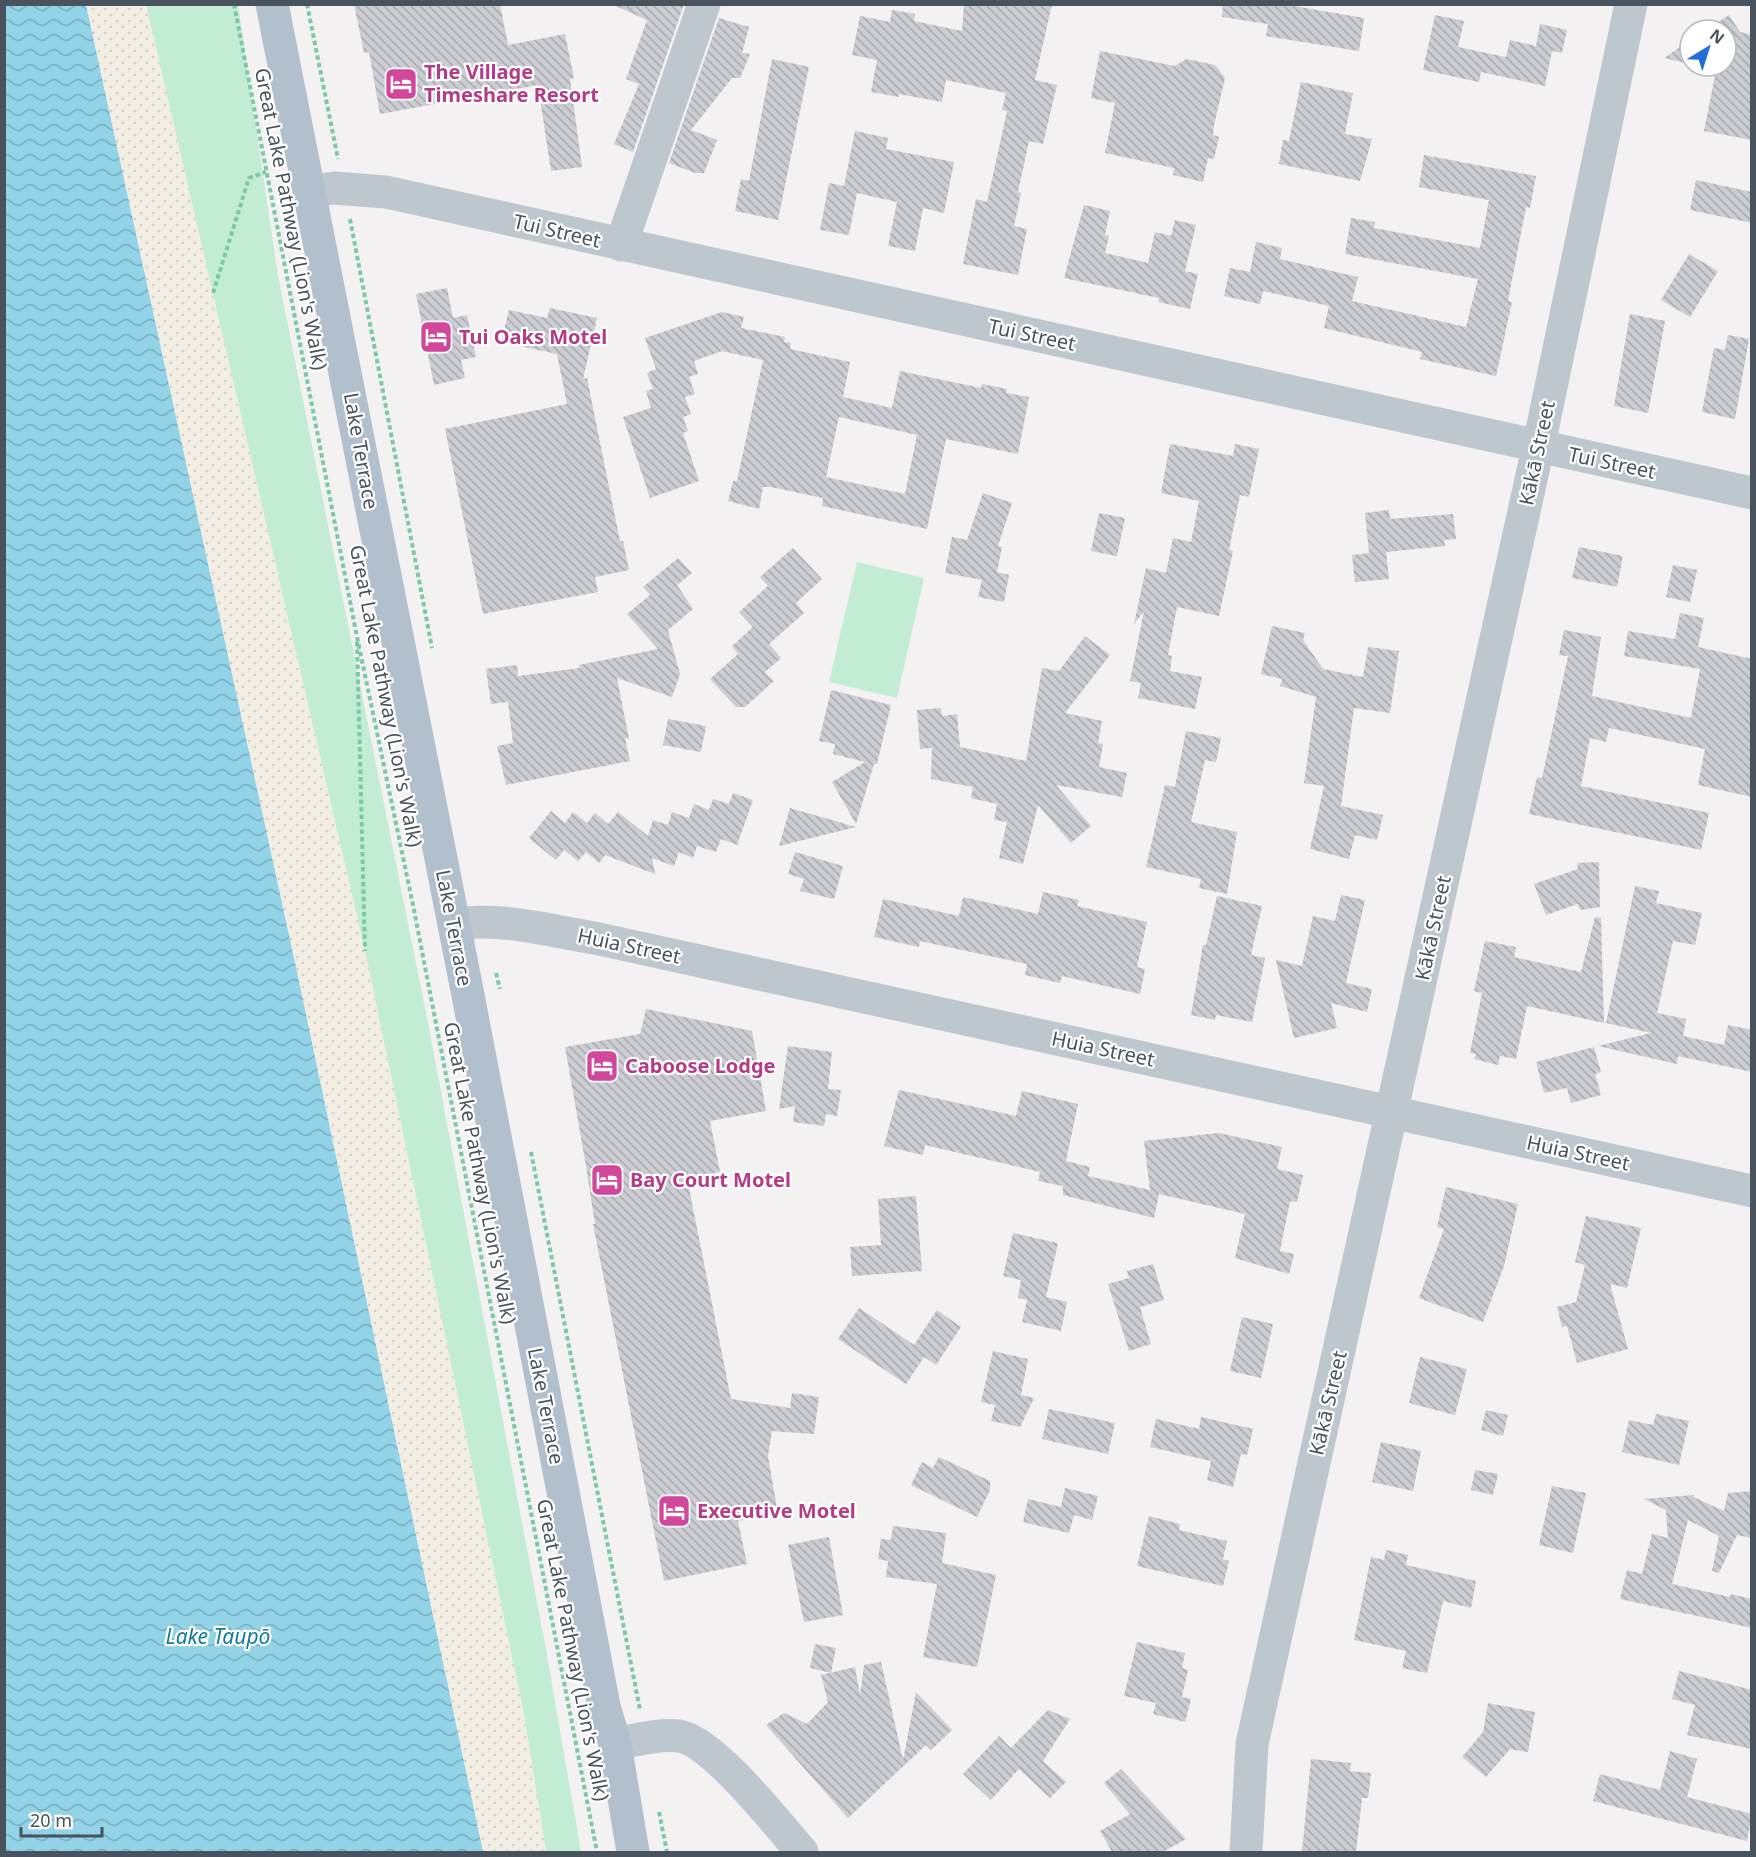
<svg xmlns="http://www.w3.org/2000/svg" width="1756" height="1857" viewBox="0 0 1756 1857" font-family="'Noto Sans',sans-serif">
	<style>
		.green { fill: #c2edd4 }
		.sand { fill: url(#sand-dots) }
		.water { fill: url(#water-waves) }
		.building { fill: url(#building-back-hatch); fill-rule: evenodd }
		.lines { fill: none; stroke-linecap: round; stroke-linejoin: round }
		.path { stroke: #7cc9a6; stroke-width: 4; stroke-dasharray: 4.5 3; stroke-linecap: butt }
		.minor { stroke: #bfc7ce; stroke-width: 33 }
		.major { stroke: #b2bfcd; stroke-width: 33 }
		.labels { text-anchor: middle; stroke-width: 4.5; stroke-linejoin: round; paint-order: stroke }
		.hotel-label { font-size: 20px; font-weight: bold; fill: #b23c85; stroke: #fff; text-anchor: start }
		.street-label { font-size: 20px; fill: #49535d; stroke: #fff }
		.water-label { font-size: 21px; font-style: italic; fill: #157b9d; stroke: #fff }
	</style>
	<defs>
		<pattern id="sand-dots" width="8" height="8" patternUnits="userSpaceOnUse" patternTransform="scale(1.5)"><rect width="8" height="8" fill="#f3eee3"/><path d="M2 2h.1M6 6h.1" fill="none" stroke="#d2cec5" stroke-width="1.8" stroke-linecap="round"/></pattern>
		<pattern id="water-waves" width="16" height="10" patternUnits="userSpaceOnUse" patternTransform="scale(1.5)"><rect width="16" height="10" fill="#92d3e7"/><path d="M0 5q4-4 8 0t8 0" fill="none" stroke="#79aebe"/></pattern>
		<pattern id="building-back-hatch" width="6" height="6" patternUnits="userSpaceOnUse" patternTransform="scale(1.5)"><rect width="6" height="6" fill="#cbcdd3"/><path d="M-1 5l2 2M0 0l6 6M5-1l2 2" fill="none" stroke="#a7a9ae"/></pattern>
	</defs>
	<rect width="100%" height="100%" fill="#f3f1f1"/>
	<!-- green -->
	<g class="green">
		<path d="M146 5H238L278 276 428 1023 547 1655 581 1852H546L524 1715 365 951Z"/>
		<path d="M857 562 924 578 897 698 829 682Z"/>
	</g>
	<!-- sand -->
	<path class="sand" d="M86 5H146L365 951 524 1715 546 1852H483L297 972Z"/>
	<!-- water -->
	<path class="water" d="M86 5 297 972 483 1852H5L4 5Z"/>
	<!-- building -->
	<g class="building">
		<path d="M354 4H500L508 45 565 34 574 78 570 79 582 167 551 171 538 85 380 114 369 52 364 53Z"/>
		<path d="M611 4H684L633 152 614 144 639 84 626 79 647 20Z"/>
		<path d="M964 4H1052L1035 80 1057 85 1043 144 1029 141 1018 192 1021 193 1014 226 1027 229 1018 275 963 264 976 199 987 202 1007 111 1002 110 1006 93 946 80 942 102 899 94V97L871 92 877 60 852 55 860 16 890 22 892 10 915 14 914 21 962 31Z"/>
		<path d="M1223 4H1282L1364 18 1359 51 1266 36 1268 24 1222 17Z"/>
		<path d="M1435 15 1464 21 1458 47 1506 57 1510 40 1536 46 1540 24 1567 30 1562 53 1552 51 1545 86 1481 72 1479 82 1423 70Z"/>
		<path d="M1729 15 1740 32 1752 35V140L1704 131 1716 70 1700 66H1726V30H1706Z"/>
		<path d="M719 18 749 27 742 53 750 54 740 78H732L691 130 717 140 704 173H695L669 163Z"/>
		<path d="M1689 28 1695 30H1690V64L1664 58 1686 43Z"/>
		<path d="M1100 51 1175 66 1186 59 1215 65 1225 78 1214 125 1213 135 1219 137 1214 159 1208 158 1203 182 1173 175 1174 168 1105 153 1115 103 1091 98Z"/>
		<path d="M772 59 809 67 778 220 735 211 741 179 749 181Z"/>
		<path d="M1301 82 1353 93 1345 134 1372 139 1360 181 1279 164 1283 140 1289 141Z"/>
		<path d="M855 131 888 138 886 149 954 162 944 213 923 208 915 251 888 246 897 202 857 193 849 235 820 230 829 183 844 186Z"/>
		<path d="M1424 155 1536 176 1530 208 1526 207 1508 301 1512 302 1496 376 1420 359 1422 352 1324 328 1329 306 1263 291 1260 304 1224 296 1230 268 1250 272 1256 242 1282 248 1280 259 1358 277 1352 301 1466 327 1478 279 1345 254 1351 218 1375 222 1374 228 1480 248 1489 200 1419 187Z"/>
		<path d="M1696 180 1752 192V223L1690 210Z"/>
		<path d="M1084 205 1110 211 1105 235 1109 236 1105 253 1148 263 1155 232 1171 236 1175 220 1196 225 1185 271 1198 274 1190 309 1158 302 1159 298 1064 278Z"/>
		<path d="M1689 254 1718 271 1690 317 1661 300Z"/>
		<path d="M447 288 453 318 467 315 476 357 461 360 465 378 434 385 416 294Z"/>
		<path d="M550 308 597 318 583 379 587 378 620 541H623L629 570 595 577 598 592 483 614 445 429 567 404 557 354 501 342 509 310 547 318Z"/>
		<path d="M722 312 744 317 741 328 785 337 784 342 791 343 790 349 850 362 843 397 892 408 900 371 981 388 982 384 1007 389 1006 393 1029 397 1018 454 946 439 927 529 822 506 823 498 771 487H763L759 509 728 501 733 481H737L763 360 722 351 694 361 698 374 689 377 695 394 685 397 691 414 683 417 688 431 683 433 699 481 650 498 623 417 651 408 646 391 653 389 647 373 656 369 645 338ZM839 417 917 435 905 494 826 477Z"/>
		<path d="M1630 314 1665 321 1648 413 1614 406Z"/>
		<path d="M1728 335 1749 339 1735 419 1702 412 1714 348 1725 350Z"/>
		<path d="M1170 444 1233 456 1235 444 1259 449 1249 497 1240 495 1229 550 1233 551 1219 616 1177 607 1168 655 1172 656 1170 671 1202 677 1195 709 1138 698 1141 683 1130 681 1144 611 1134 624 1146 568 1166 573 1173 538 1191 542 1199 501 1161 493Z"/>
		<path d="M983 493 1012 503 998 546 1002 547 997 572 1009 575 1004 602 978 597 982 580 945 573 952 537 967 540Z"/>
		<path d="M1389 510 1390 519 1453 514 1456 539 1444 540 1445 546 1386 552 1389 579 1355 582 1352 555 1369 553 1365 513Z"/>
		<path d="M1099 513 1125 518 1117 556 1091 551Z"/>
		<path d="M1579 547 1623 556 1617 587 1572 578Z"/>
		<path d="M793 548 822 579 796 603 804 613 769 644 781 658 765 672 774 681 745 707H736L710 679 738 654 732 646 753 627 739 612 768 586 760 577Z"/>
		<path d="M678 558 692 573 677 585 693 609 668 630 680 674 672 697 617 678 629 739 625 738 630 761 506 785 497 746 513 743 508 702 491 704 486 669 517 665 518 676 580 668 579 665 658 649 627 614 650 595 643 587Z"/>
		<path d="M1673 565 1697 570 1690 602 1666 597Z"/>
		<path d="M1680 613 1704 618 1698 647 1752 659V797L1698 785 1705 749 1609 728 1606 742 1590 738 1581 786 1709 813 1701 850 1529 814 1537 777 1542 778 1568 656 1559 655 1564 630 1601 637 1592 696 1691 718 1700 669 1624 656 1628 631 1675 639Z"/>
		<path d="M1272 626 1305 633 1303 640 1323 669 1363 677 1368 647 1399 651 1390 713 1354 708 1341 806 1383 815 1377 840 1355 835 1349 859 1310 849 1324 786 1304 783 1316 697 1280 686 1282 679 1261 674Z"/>
		<path d="M1085 636 1110 655 1065 713 1102 721 1098 743 1103 744 1099 767 1127 773 1122 797 1056 785 1091 826 1071 843 1038 805 1023 864 999 858 1007 822 994 820 997 804 971 798 973 787 931 779 932 748 920 749 917 710 941 708 942 716 957 714 960 747 1026 761 1042 668 1059 671Z"/>
		<path d="M831 690 891 705 877 764H874L856 824 832 782 865 762 833 754 835 744 819 741Z"/>
		<path d="M668 719 706 726 701 752 663 745Z"/>
		<path d="M1186 731 1221 738 1216 762 1205 760 1191 822 1237 832 1227 894 1199 888 1201 879 1146 867 1165 785 1175 787Z"/>
		<path d="M733 793 753 800 737 845 721 839 716 852 697 846 693 858 679 852 674 866 652 858 655 874 605 855 599 863 586 852 578 861 564 850 556 860 529 838 551 811 565 823 573 812 587 823 595 813 608 824 618 812 648 836 653 820 668 825 672 812 689 818 694 804 709 810 713 799 729 804Z"/>
		<path d="M790 808 856 827 779 846Z"/>
		<path d="M795 852 843 866 834 899 800 891 804 879 788 874Z"/>
		<path d="M1599 862 1600 907 1580 910 1578 904 1546 915 1534 884 1578 869 1577 863Z"/>
		<path d="M1635 886 1659 891 1656 903 1702 913 1695 945 1673 941 1657 1013 1686 1019 1683 1036 1724 1045 1728 1025 1752 1030V1072L1678 1056 1677 1064 1598 1046 1651 1033 1606 1023Z"/>
		<path d="M1043 892 1079 900 1077 906 1147 922 1137 967 1145 969 1140 994 1062 976 1060 983 1025 975 1027 964 920 941 919 947 874 937 883 899 959 916 963 897 1038 914Z"/>
		<path d="M1341 895 1365 900 1346 983 1372 989 1367 1012 1331 1003 1337 1028 1294 1038 1276 960 1302 966 1313 916 1335 921Z"/>
		<path d="M1217 896 1262 906 1251 955 1265 958 1252 1022 1216 1015 1215 1020 1191 1015 1203 945H1206Z"/>
		<path d="M1595 917 1601 918 1604 1023 1527 1006 1516 1059 1500 1056 1498 1065 1474 1059 1476 1054 1470 1053 1482 993 1474 991 1485 941 1516 947 1514 957 1581 972Z"/>
		<path d="M646 1009 752 1031 766 1111 710 1121 720 1172 687 1178 731 1399 790 1408 792 1393 819 1397 814 1434 772 1431 768 1456 778 1514 738 1521 747 1564 664 1581 593 1224H595L586 1166 565 1047 640 1034Z"/>
		<path d="M788 1046 832 1052 828 1089 841 1090 837 1116 826 1114 824 1126 793 1122 795 1106 779 1109Z"/>
		<path d="M1594 1047 1601 1072 1595 1074 1601 1095 1571 1103 1567 1088 1544 1093 1536 1062Z"/>
		<path d="M899 1090 1016 1116 1022 1091 1078 1104 1066 1161 1090 1167 1088 1176 1150 1190 1144 1141 1219 1133 1282 1147 1277 1169 1303 1175 1297 1202 1290 1201 1280 1251 1294 1254 1289 1274 1235 1258 1245 1214 1159 1194 1154 1218 1063 1195V1186L1038 1181 1040 1172 925 1145 923 1155 884 1146Z"/>
		<path d="M1446 1187 1518 1204 1504 1266 1483 1322 1419 1298 1444 1229 1437 1227Z"/>
		<path d="M916 1196 922 1271 852 1276 850 1247 881 1245 878 1199Z"/>
		<path d="M1586 1216 1641 1228 1627 1288 1610 1284 1628 1349 1577 1363 1567 1326 1562 1327 1557 1307 1576 1302 1585 1265 1575 1262Z"/>
		<path d="M1013 1233 1058 1243 1046 1297 1067 1302 1061 1331 1022 1322 1027 1300 1018 1298 1021 1280 1003 1276Z"/>
		<path d="M1153 1264 1164 1300 1140 1307 1151 1344 1129 1351 1108 1284 1129 1278 1127 1271Z"/>
		<path d="M859 1308 914 1345 937 1310 961 1327 936 1365 924 1357 906 1384 838 1339Z"/>
		<path d="M1242 1317 1273 1324 1261 1378 1230 1371Z"/>
		<path d="M993 1351 1028 1359 1021 1395 1034 1398 1020 1427 991 1421 995 1405 981 1402Z"/>
		<path d="M1420 1357 1467 1369 1455 1415 1409 1403Z"/>
		<path d="M1049 1409 1115 1423 1108 1454 1042 1439Z"/>
		<path d="M1486 1410 1508 1415 1503 1436 1481 1430Z"/>
		<path d="M1656 1414 1689 1421 1679 1465 1622 1452 1629 1420 1653 1425Z"/>
		<path d="M1201 1417 1253 1429 1247 1455 1241 1454 1233 1487 1207 1480 1211 1461 1150 1447 1156 1419 1199 1429Z"/>
		<path d="M1381 1442 1421 1451 1413 1491 1372 1482Z"/>
		<path d="M939 1457 990 1481V1490L977 1517 911 1485 922 1462 933 1468Z"/>
		<path d="M1475 1470 1498 1474 1493 1495 1471 1490Z"/>
		<path d="M1552 1486 1586 1493 1573 1553 1539 1545Z"/>
		<path d="M1065 1488 1098 1496 1092 1520 1074 1515 1069 1533 1023 1522 1028 1499 1061 1507Z"/>
		<path d="M1752 1491V1538L1737 1535 1719 1573 1712 1571 1719 1536 1688 1520 1672 1584 1730 1597 1731 1594 1752 1599V1628L1620 1599 1627 1570 1642 1574 1652 1534 1668 1538 1666 1510 1644 1499 1694 1495 1693 1497 1724 1511 1728 1493Z"/>
		<path d="M1149 1516 1180 1524 1179 1530 1227 1541 1223 1559 1229 1561 1223 1586 1137 1566Z"/>
		<path d="M893 1526 946 1533 942 1563 996 1575 977 1667 923 1657 937 1584 886 1577 888 1561 878 1559 881 1539 891 1540Z"/>
		<path d="M829 1537 843 1615 804 1622 788 1545Z"/>
		<path d="M1386 1550 1408 1555 1406 1565 1476 1581 1471 1608 1443 1601 1427 1673 1402 1668 1406 1651 1354 1640 1371 1557 1384 1560Z"/>
		<path d="M1137 1642 1185 1653 1182 1668 1188 1670 1182 1697 1191 1699 1185 1722 1153 1714 1156 1703 1124 1696Z"/>
		<path d="M815 1644 836 1648 831 1673 810 1668Z"/>
		<path d="M881 1662 903 1760 916 1692 952 1730 931 1750 926 1745 848 1818 766 1725 784 1713 807 1724 828 1702 821 1675 855 1667 860 1695 864 1665Z"/>
		<path d="M1679 1671 1752 1690V1749L1687 1735 1695 1705 1672 1699Z"/>
		<path d="M1488 1703 1535 1712 1528 1752 1510 1749 1486 1777 1462 1757 1483 1732Z"/>
		<path d="M1048 1710 1070 1719 1043 1761 1066 1782 1050 1798 1019 1769 991 1800 963 1774 999 1736 1011 1748Z"/>
		<path d="M1670 1751 1697 1759 1687 1797 1752 1814 1747 1841 1593 1801 1600 1774 1660 1790Z"/>
		<path d="M1311 1759 1351 1763 1350 1771 1371 1773 1368 1798H1362L1356 1852H1302Z"/>
		<path d="M1121 1769 1186 1839 1163 1852H1112L1100 1831 1130 1814 1104 1783Z"/>
	</g>
	<g class="lines">
		<!-- path -->
		<g class="path">
			<path d="M234 4 356 632 413 905 597 1852"/>
			<path d="M307 4 338 159"/>
			<path d="M350 219 432 648"/>
			<path d="M213 293 249 178 266 172"/>
			<path d="M357 642 365 951"/>
			<path d="M496 973 500 989"/>
			<path d="M531 1152 640 1710"/>
			<path d="M659 1812 667 1852"/>
		</g>
		<!-- minor -->
		<g class="minor">
			<path d="M311 191 334 188 386 192 1752 493"/>
			<path d="M621 245 704 4"/>
			<path d="M454 924C502 917 552 931 599 939L1752 1191"/>
			<path d="M615 1744C636 1740 658 1734 679 1736 713 1741 778 1825 802 1852"/>
			<path d="M1246 1852 1252 1744 1542 430 1631 4"/>
		</g>
		<!-- major -->
		<path class="major" d="M272 4 467 990 604 1706 615 1744 633 1852"/>
	</g>
	<!-- icons -->
	<defs>
		<g id="hotel-square" transform="scale(1.725)"><rect x="-9" y="-9" width="18" height="18" rx="4" fill="#d1479c" stroke="#fff"/><path d="M-6-4.5h1.5V1H6V5H4.5V3h-9V5H-6ZM-4 0a1.8 1.8 0 1 1 3.6 0ZM.5 0V-2.5h3Q6-2.5 6 0Z" fill="#fff"/></g>
	</defs>
	<g fill-rule="evenodd">
		<use href="#hotel-square" x="401" y="84"/>
		<use href="#hotel-square" x="436" y="337"/>
		<use href="#hotel-square" x="602" y="1066"/>
		<use href="#hotel-square" x="607" y="1180"/>
		<use href="#hotel-square" x="674" y="1511"/>
	</g>
	<g class="labels">
		<!-- hotel labels -->
		<g class="hotel-label">
			<text x="424" y="79">The Village<tspan x="424" dy="23">Timeshare Resort</tspan></text>
			<text x="459" y="344">Tui Oaks Motel</text>
			<text x="625" y="1073">Caboose Lodge</text>
			<text x="630" y="1187">Bay Court Motel</text>
			<text x="697" y="1518">Executive Motel</text>
		</g>
		<!-- street labels -->
		<g class="street-label">
			<text transform="translate(291 219) rotate(79)" y="7">Great Lake Pathway (Lion's Walk)</text>
			<text transform="translate(557 231) rotate(13)" y="7">Tui Street</text>
			<text transform="translate(1032 335) rotate(12)" y="7">Tui Street</text>
			<text transform="translate(361 451) rotate(80)" y="7">Lake Terrace</text>
			<text transform="translate(1537 453) rotate(-78)" y="7">Kākā Street</text>
			<text transform="translate(1612 463) rotate(12)" y="7">Tui Street</text>
			<text transform="translate(386 696) rotate(79)" y="7">Great Lake Pathway (Lion's Walk)</text>
			<text transform="translate(454 928) rotate(79)" y="7">Lake Terrace</text>
			<text transform="translate(1433 928) rotate(-78)" y="7">Kākā Street</text>
			<text transform="translate(629 946) rotate(12)" y="7">Huia Street</text>
			<text transform="translate(1103 1049) rotate(12)" y="7">Huia Street</text>
			<text transform="translate(1578 1153) rotate(12)" y="7">Huia Street</text>
			<text transform="translate(480 1173) rotate(79)" y="7">Great Lake Pathway (Lion's Walk)</text>
			<text transform="translate(1328 1403) rotate(-77)" y="7">Kākā Street</text>
			<text transform="translate(546 1406) rotate(79)" y="7">Lake Terrace</text>
			<text transform="translate(573 1650) rotate(79)" y="7">Great Lake Pathway (Lion's Walk)</text>
		</g>
		<!-- water labels -->
		<g class="water-label">
			<text x="218" y="1644">Lake Taupō</text>
		</g>
	</g>
	<!-- border -->
	<rect width="1756" height="1857" fill="none" stroke="#49535d" stroke-width="12"/>
	<!-- north arrow -->
	<g transform="translate(1708 48) rotate(38)"><circle r="28" fill="#ffffff" stroke="#b6babe" stroke-width="1.5"/>
	<path d="M0-4.5L10 22L0 15L-10 22Z" fill="#246dd9"/>
	<text y="-9" font-size="16" font-weight="bold" text-anchor="middle" fill="#49535d">N</text>
	</g>
	<!-- scale -->
	<path d="M21 1827v9h81v-9" fill="none" stroke="#49535d" stroke-width="3"/>
	<text x="30" y="1827" font-size="18" fill="#49535d" stroke="#ffffff" stroke-width="4.5" paint-order="stroke">20 m</text>
</svg>
